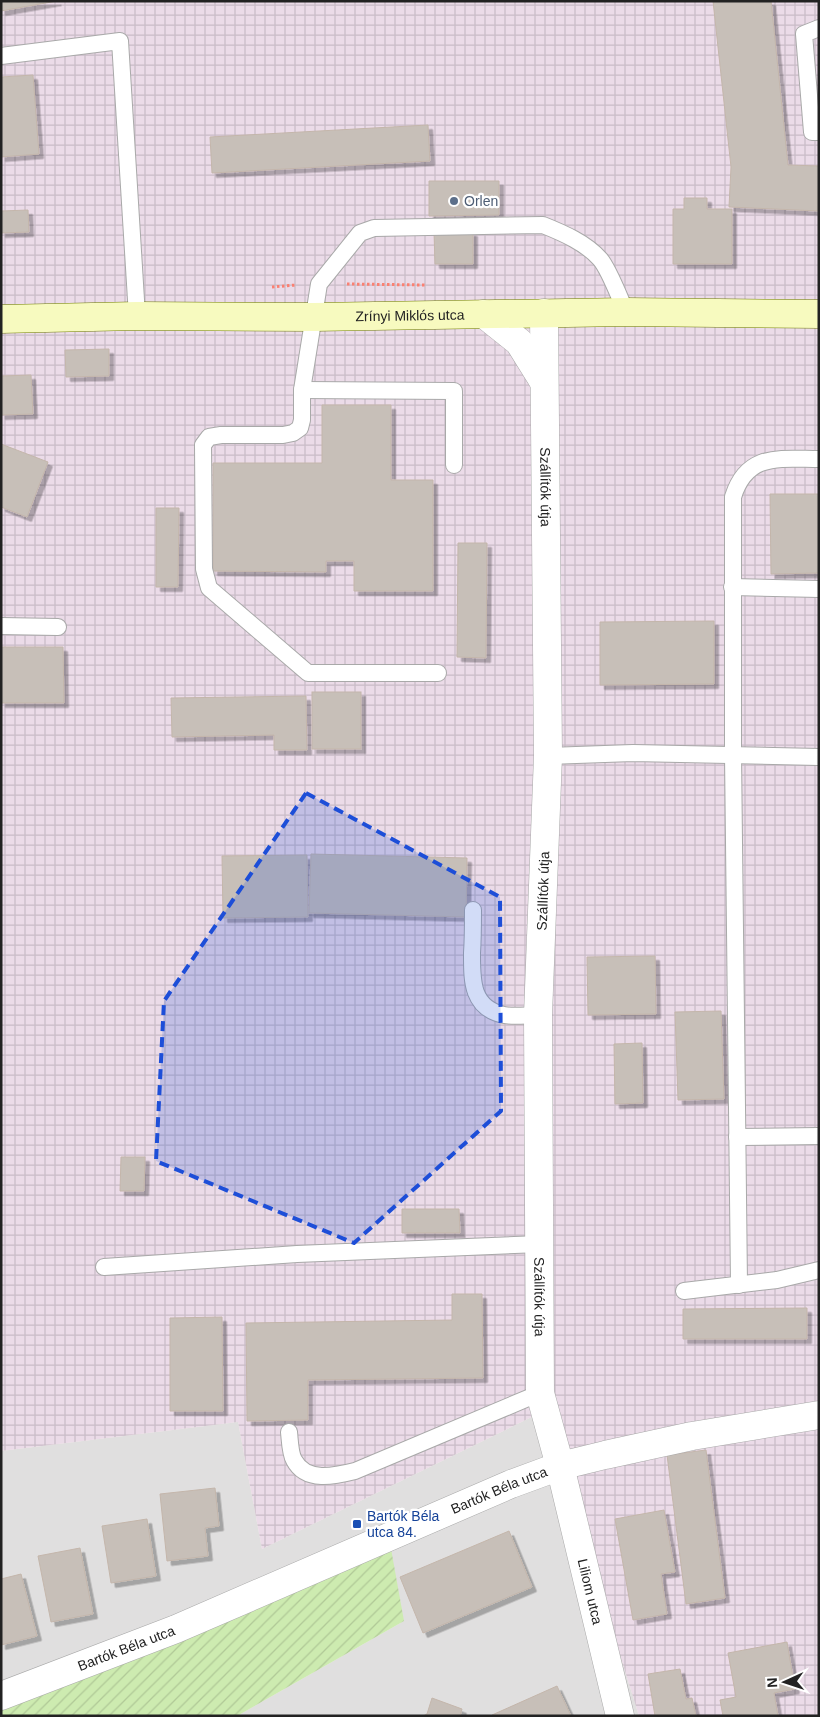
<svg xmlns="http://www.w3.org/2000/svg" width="820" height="1717" viewBox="0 0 820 1717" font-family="Arial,sans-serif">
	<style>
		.residential { fill: #e0dfdf }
		.industrial { fill: url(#industrial-grid) }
		.garden { fill: url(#garden-furrows) }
		.building { fill: #c7bfb8; stroke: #c4b6ab; filter: url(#shadow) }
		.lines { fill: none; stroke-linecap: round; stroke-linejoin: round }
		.lane-casing { stroke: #a9a9a9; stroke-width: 18 }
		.street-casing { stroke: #a9a9a9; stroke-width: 29 }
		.secondary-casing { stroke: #707d05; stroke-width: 29 }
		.path { stroke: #fa8072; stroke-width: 3; stroke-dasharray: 2.5 2.5; stroke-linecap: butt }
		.lane { stroke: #fff; stroke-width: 16 }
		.street { stroke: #fff; stroke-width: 28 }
		.secondary { stroke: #f7fabf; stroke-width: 28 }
		.marked { fill: #1d4ed8; fill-opacity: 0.2; stroke: #1d4ed8; stroke-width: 4; stroke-dasharray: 10 6; stroke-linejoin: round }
		.service-dot { fill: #5c6f8a; stroke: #fff; stroke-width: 2 }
		.transit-dot { fill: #1a4fb4; stroke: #fff; stroke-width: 2 }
		.labels { text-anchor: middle; stroke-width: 4.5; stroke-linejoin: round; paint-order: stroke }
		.service-label { font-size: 14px; fill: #4e5e75; stroke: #fff; text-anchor: start }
		.street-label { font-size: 14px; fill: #222; stroke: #fff }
		.transit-label { font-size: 14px; fill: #164399; stroke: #fff; text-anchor: start }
	</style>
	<defs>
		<pattern id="industrial-grid" width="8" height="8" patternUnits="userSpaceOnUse" patternTransform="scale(1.25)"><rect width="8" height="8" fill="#ebdbe8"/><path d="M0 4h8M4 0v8" fill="none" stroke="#c9bcc7"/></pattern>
		<pattern id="garden-furrows" width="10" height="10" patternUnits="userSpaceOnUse" patternTransform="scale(1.25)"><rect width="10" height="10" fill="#cdebb0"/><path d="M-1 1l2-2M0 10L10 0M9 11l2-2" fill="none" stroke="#b0c997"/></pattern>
		<filter id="shadow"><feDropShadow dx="4.5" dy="4.5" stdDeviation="0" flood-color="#0004"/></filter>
	</defs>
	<rect width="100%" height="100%" fill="#f2efe9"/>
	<!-- residential -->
	<path class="residential" d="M544 1411 639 1716H237L404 1621 1 1688V1451L238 1422 262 1549Z"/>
	<!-- industrial -->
	<path class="industrial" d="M1 1H819V1716H639L544 1411 262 1549 238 1422 1 1451Z"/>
	<!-- garden -->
	<path class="garden" d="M388 1532 404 1621 237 1716H1V1688Z"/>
	<!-- building -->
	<g class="building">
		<path d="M1 1H57L1 11Z"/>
		<path d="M713 1H771L788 165 819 166V211L729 207 731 167Z"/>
		<path d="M33 75 39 154 1 157V77Z"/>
		<path d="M428 125 430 161 212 173 210 137Z"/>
		<path d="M429 181H499V215L429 216Z"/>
		<path d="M684 198H707V209H732V264H673V209H684Z"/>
		<path d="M28 210 29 232 1 233V211Z"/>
		<path d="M434 232H473V264H435Z"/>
		<path d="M109 349V376L66 377 65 350Z"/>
		<path d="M31 375 33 414 1 415V376Z"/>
		<path d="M322 405H391V480H433V591H354V561H326V572L213 571V463H322Z"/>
		<path d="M1 444 48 462 27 517 1 507Z"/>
		<path d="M770 494H819V573L771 574Z"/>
		<path d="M156 508H179L178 587H156Z"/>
		<path d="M458 543H487L486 658 457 657Z"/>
		<path d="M714 621V684L600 685V622Z"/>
		<path d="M1 647H63L64 703H1Z"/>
		<rect x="312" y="692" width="49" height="57"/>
		<path d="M306 696 307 750H274V735L172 737 171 698Z"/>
		<path d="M311 854 467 858 466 917 309 913Z"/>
		<path d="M307 855 308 917 223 918 222 856Z"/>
		<path d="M655 956 656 1014 588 1015 587 957Z"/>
		<path d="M721 1011 724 1099 678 1100 675 1012Z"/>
		<path d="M642 1043 643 1103 615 1104 614 1044Z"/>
		<path d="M121 1157H145L144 1191H120Z"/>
		<path d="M402 1209H459L460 1233H402Z"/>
		<path d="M452 1294H482L483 1378 308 1380V1420L247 1421 246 1323 452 1320Z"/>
		<path d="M807 1308V1339H683V1309Z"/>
		<path d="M222 1317 223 1411H170V1318Z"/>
		<path d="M706 1450 725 1598 686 1604 667 1455Z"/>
		<path d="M215 1488 219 1526 205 1528 208 1556 167 1561 160 1494Z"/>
		<path d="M664 1510 675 1572 661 1574 667 1614 633 1620 615 1519Z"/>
		<path d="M147 1519 156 1576 111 1583 102 1526Z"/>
		<path d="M509 1531 532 1587 423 1633 400 1577Z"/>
		<path d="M80 1548 93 1614 51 1622 38 1556Z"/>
		<path d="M21 1574 37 1636 1 1645V1579Z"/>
		<path d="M787 1642 795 1689 774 1693 778 1716H723L720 1700 736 1697 728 1653Z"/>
		<path d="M680 1669 686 1699 692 1698 696 1716H655L648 1674Z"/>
		<path d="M557 1686 571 1716H493L492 1715Z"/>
		<path d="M432 1698 462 1709 460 1716H423L427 1714Z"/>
	</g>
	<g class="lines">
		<!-- lane casing -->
		<g class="lane-casing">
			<g id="lane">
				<path d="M819 28 804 34 812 132H819"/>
				<path d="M1 56 120 41 137 316"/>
				<path d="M302 390 454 391V465"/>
				<path d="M732 587 819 589"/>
				<path d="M1 626 58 627"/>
				<path d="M438 673H308L209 588 204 569 203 445 209 437 221 435H283L293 433 300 428 302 420V390L319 284 360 233 374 228 543 225C563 233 586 243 600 259 609 269 620 299 626 312"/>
				<path d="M548 756 633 753 819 757"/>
				<path d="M473 910C473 925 473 939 472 953 472 980 471 1008 504 1015 514 1017 527 1015 538 1015"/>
				<path d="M737 1137 819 1136"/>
				<path d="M104 1267 297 1254 540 1244"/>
				<path d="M739 1285 733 754V497C747 452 780 459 819 459"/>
				<path d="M684 1291 777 1280 819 1270"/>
				<path d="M289 1432C290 1441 290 1453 294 1460 306 1483 335 1476 355 1471L540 1393"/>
			</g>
		</g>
		<!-- street casing -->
		<g class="street-casing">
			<g id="street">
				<path id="s1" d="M544 313 548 756 538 1015 540 1393 560 1466 620 1716"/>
				<path d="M484 314 519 342 544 382"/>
				<path id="s2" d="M1 1696 176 1629 511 1484 560 1466 605 1455 692 1436 819 1415"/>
			</g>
		</g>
		<!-- secondary casing -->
		<g class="secondary-casing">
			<g id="secondary">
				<path id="s3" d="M1 319 137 316 314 317 626 312 819 314"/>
			</g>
		</g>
		<!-- path -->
		<g class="path">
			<path d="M347 284 426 285"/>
			<path d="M272 287 296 285"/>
		</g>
		<!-- lane -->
		<use href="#lane" class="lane"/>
		<!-- street -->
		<use href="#street" class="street"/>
		<!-- secondary -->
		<use href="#secondary" class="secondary"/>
	</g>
	<!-- marked area -->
	<path class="marked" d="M306 793 500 897 501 1111 354 1243 156 1161 164 1001Z"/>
	<!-- markers -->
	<circle class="service-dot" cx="454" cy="201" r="5"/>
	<rect class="transit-dot" x="352" y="1519" width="10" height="10" rx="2.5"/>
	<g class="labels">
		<!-- service labels -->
		<g class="service-label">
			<text x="464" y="206">Orlen</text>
		</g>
		<!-- street labels -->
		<g class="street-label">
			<text dy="5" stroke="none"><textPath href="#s3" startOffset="409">Zrínyi Miklós utca</textPath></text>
			<text dy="5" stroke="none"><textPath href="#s1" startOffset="174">Szállítók útja</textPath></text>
			<text transform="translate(543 891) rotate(-88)" y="5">Szállítók útja</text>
			<text dy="5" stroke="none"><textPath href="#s1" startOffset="984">Szállítók útja</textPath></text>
			<text dy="5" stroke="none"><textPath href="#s2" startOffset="539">Bartók Béla utca</textPath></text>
			<text dy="5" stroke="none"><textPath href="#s1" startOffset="1285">Liliom utca</textPath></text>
			<text dy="5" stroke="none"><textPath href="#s2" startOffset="134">Bartók Béla utca</textPath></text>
		</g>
		<!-- transit labels -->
		<g class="transit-label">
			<text x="367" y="1521">Bartók Béla<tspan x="367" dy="16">utca 84.</tspan></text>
		</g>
	</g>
	<!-- border -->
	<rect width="820" height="1717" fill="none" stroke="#222222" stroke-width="5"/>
	<!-- north arrow -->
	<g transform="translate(785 1682) rotate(267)" stroke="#ffffff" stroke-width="4" paint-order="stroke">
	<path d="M0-4L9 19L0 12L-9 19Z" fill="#222222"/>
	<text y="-8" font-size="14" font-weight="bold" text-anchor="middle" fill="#222222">N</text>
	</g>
</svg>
